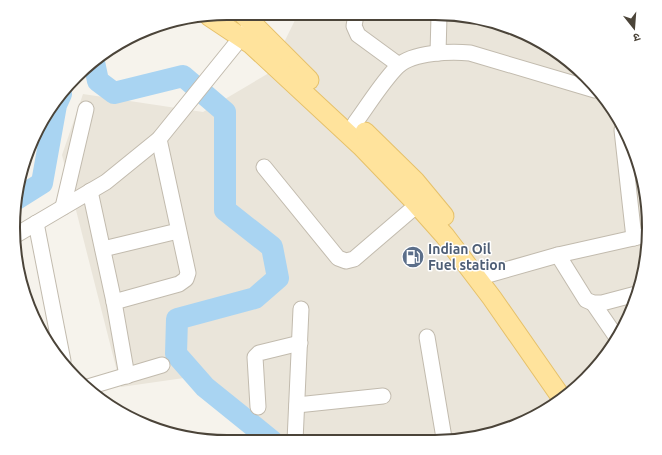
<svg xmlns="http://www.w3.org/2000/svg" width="662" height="455" viewBox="0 0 662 455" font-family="Ubuntu,'Noto Sans Devanagari',sans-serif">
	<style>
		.residential { fill: #eae5da }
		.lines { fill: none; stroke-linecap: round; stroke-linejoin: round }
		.river { stroke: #a9d4f2; stroke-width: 22 }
		.minor-casing { stroke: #c2bbae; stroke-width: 17 }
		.major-casing { stroke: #e6c16a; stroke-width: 21 }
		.minor { stroke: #fff; stroke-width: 15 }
		.major { stroke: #ffe39c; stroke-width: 19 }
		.labels { text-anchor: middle; stroke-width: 3; stroke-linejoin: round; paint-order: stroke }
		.service-label { font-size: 14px; font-weight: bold; fill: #4e5e75; stroke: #fff; text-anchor: start }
		.rim { fill: none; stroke: #4b4439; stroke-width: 2 }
	</style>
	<rect width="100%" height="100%" fill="#f6f3ec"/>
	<!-- residential -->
	<path class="residential" d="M298 14 476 17 542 42 586 76 633 146 649 228 633 310 586 379 530 420 476 438 278 441V438L205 375 121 387 62 155 83 94 203 112 269 73Z"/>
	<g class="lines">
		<!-- river -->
		<g class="river">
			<path d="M94 62 98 81 114 93 183 76 225 112V210L272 247 278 278 255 298 177 319 176 354 205 387 272 441"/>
			<path d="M15 200 42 183 56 105 61 94"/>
		</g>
		<!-- minor casing -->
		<g class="minor-casing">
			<g id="minor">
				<path d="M356 15 354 26 358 35 399 65"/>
				<path d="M438 53 439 16"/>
				<path d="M355 123C369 104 382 82 398 66 413 52 452 51 470 53L595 90"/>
				<path d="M622 130 634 238"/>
				<path d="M264 167 338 258 346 261 354 259 417 205"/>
				<path d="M90 191 114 302 127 376"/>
				<path d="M63 207 86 109"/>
				<path d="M36 223 63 361"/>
				<path d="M16 235 106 182 159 139 248 29"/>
				<path d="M103 249 178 231"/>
				<path d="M558 255 586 300 593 303H602L636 294"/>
				<path d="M477 278 558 255 647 235"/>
				<path d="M114 302 179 284 186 279 188 273 159 139"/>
				<path d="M593 303 615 335"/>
				<path d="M427 337 444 438"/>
				<path d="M88 387 162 365"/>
				<path d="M297 405 383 396"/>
				<path d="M258 407 255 357 259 353 300 343"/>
				<path d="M295 441 301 309"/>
			</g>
		</g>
		<!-- major casing -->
		<g class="major-casing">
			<g id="major">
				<path d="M242 13 309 80"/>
				<path d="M209 16 251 44 361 146 412 199 445 236 492 298 561 397"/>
				<path d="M365 132 415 181 444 216"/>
			</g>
		</g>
		<!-- minor -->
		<use href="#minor" class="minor"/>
		<!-- major -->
		<use href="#major" class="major"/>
	</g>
	<!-- icons -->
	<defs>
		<g id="fuel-disc" transform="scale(1.15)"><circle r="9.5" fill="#5c6f8a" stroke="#fff"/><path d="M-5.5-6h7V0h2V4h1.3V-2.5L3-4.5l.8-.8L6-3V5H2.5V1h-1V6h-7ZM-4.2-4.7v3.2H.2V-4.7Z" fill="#fff"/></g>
	</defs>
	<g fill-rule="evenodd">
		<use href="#fuel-disc" x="413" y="257"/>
	</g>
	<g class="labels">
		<!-- service labels -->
		<g class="service-label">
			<text x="428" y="254">Indian Oil<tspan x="428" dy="16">Fuel station</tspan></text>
		</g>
	</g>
	<!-- crop -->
	<path d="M0 0H662V455H0ZM227 20H435A207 207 0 0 1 642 227V228A207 207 0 0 1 435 435H227A207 207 0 0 1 20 228V227A207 207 0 0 1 227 20Z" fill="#fff" fill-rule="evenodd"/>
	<path class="rim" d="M227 20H435A207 207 0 0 1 642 227V228A207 207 0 0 1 435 435H227A207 207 0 0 1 20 228V227A207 207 0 0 1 227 20Z"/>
	<!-- north arrow -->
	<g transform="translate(634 28) rotate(163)" stroke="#ffffff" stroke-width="3" paint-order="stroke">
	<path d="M0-3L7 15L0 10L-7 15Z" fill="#4b4439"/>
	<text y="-6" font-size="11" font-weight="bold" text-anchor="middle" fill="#4b4439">उ</text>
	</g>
</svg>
